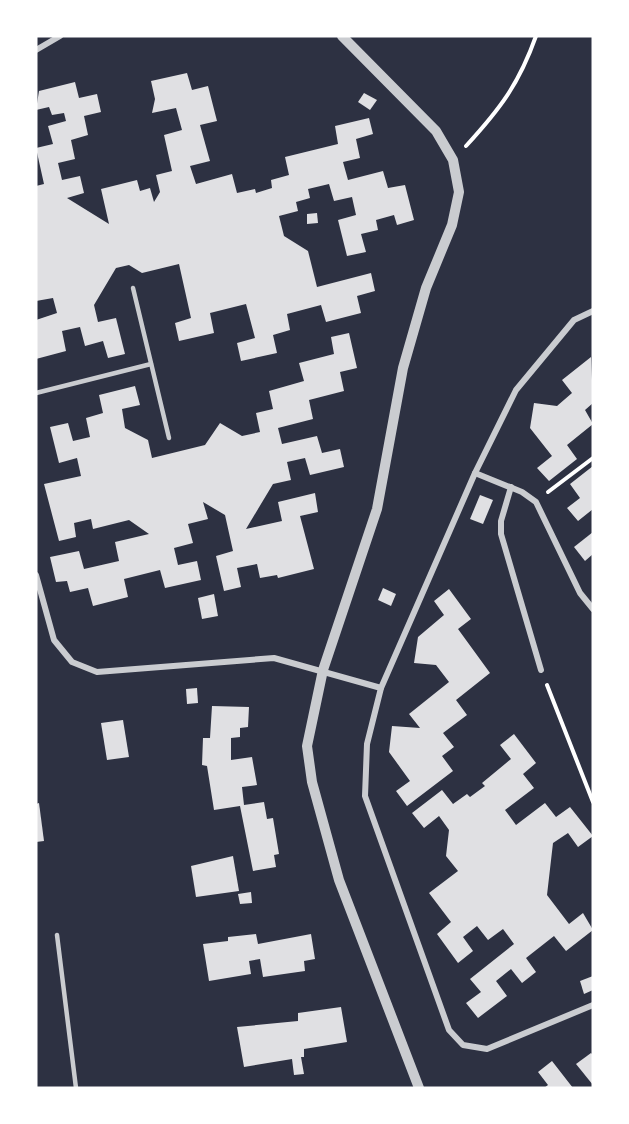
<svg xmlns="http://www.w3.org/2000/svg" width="629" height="1124" viewBox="0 0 629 1124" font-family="'Asap Condensed',sans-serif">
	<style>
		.building { fill: #e0e0e3 }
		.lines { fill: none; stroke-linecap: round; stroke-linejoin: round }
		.path { stroke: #fff; stroke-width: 4 }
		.service { stroke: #caccd0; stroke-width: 4.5 }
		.minor { stroke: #caccd0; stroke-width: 6 }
		.tertiary { stroke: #caccd0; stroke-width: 10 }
	</style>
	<rect width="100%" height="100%" fill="#2d3142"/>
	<!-- building -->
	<g class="building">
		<path d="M187 73 192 90 208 86 217 121 200 125 210 161 190 166 196 184 232 174 237 193 255 189 256 193 272 188 271 180 289 175 285 157 338 144 335 126 369 118 373 134 356 139 360 158 343 162 348 180 383 171 388 188 405 185 414 220 397 225 394 215 376 220 378 230 361 234 366 252 347 256 338 220 356 215 352 197 334 201 329 184 308 189 310 198 296 202 298 211 279 216 284 236 308 251 317 287 371 273 375 291 357 296 361 313 326 322 321 305 287 314 290 330 273 335 277 353 241 361 237 343 255 338 246 304 210 313 214 333 179 341 175 323 191 318 179 264 142 273 129 265 116 268 94 305 98 322 116 318 125 354 108 358 103 341 85 346 80 327 62 331 66 351 36 359V320L57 313 53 298 36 301V186L44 184 36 148 53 144 48 126 66 121 64 113 52 115 49 107 36 110 39 91 75 82 79 98 97 94 101 112 84 116 88 135 71 140 75 159 58 163 62 180 80 176 84 193 67 198 109 224 101 189 137 180 140 191 150 188 154 202 160 192 156 175 172 171 164 135 182 130 176 108 152 113 155 99 151 81Z"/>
		<path d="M364 93 377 100 370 110 358 102Z"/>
		<path d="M317 213 318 223 307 224V214Z"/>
		<path d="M349 333 357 368 340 372 344 391 309 400 313 419 278 428 282 444 317 436 322 453 340 449 344 467 310 475 305 458 287 462 291 480 273 484 246 529 282 521 278 502 315 493 318 512 300 516 314 569 278 578 277 575 260 578 257 564 237 568 241 587 224 591 216 556 233 551 225 515 203 502 208 519 188 524 193 543 174 548 178 565 197 561 201 580 165 588 160 570 124 579 128 597 93 606 88 588 70 592 67 581 56 582 50 557 79 551 84 569 119 561 115 542 149 534 129 520 93 529 91 519 74 523 76 537 59 541 44 484 81 476 77 458 59 463 50 427 68 423 73 441 90 437 86 418 103 413 99 395 135 386 140 405 122 409 125 428 148 440 152 458 205 445 220 423 242 436 260 432 256 413 273 409 269 391 304 381 299 363 334 354 331 337Z"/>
		<path d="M591 357 593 403 585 410 593 424 567 445 577 459 549 481 537 468 552 456 530 428 534 403 557 406 572 393 562 380Z"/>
		<path d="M593 466V509L578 521 567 508 580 498 570 484Z"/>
		<path d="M480 495 493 500 483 524 470 519Z"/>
		<path d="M593 532V554L585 561 574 547Z"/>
		<path d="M383 588 396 594 391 606 378 600Z"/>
		<path d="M449 589 471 619 458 629 490 673 456 700 467 715 443 733 454 747 442 756 453 771 407 806 396 791 410 781 389 752 392 726 420 728 409 714 449 682 436 665 414 663 418 637 444 615 434 601Z"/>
		<path d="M214 594 218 616 202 619 198 598Z"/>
		<path d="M197 688 198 703 187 704 186 689Z"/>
		<path d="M212 706 249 707 248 727 240 728V737L231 738V760L252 757 257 785 242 787 244 805 264 802 267 819 273 818 279 854 274 855 276 867 253 871 240 806 214 810 207 766 202 765 203 738H210Z"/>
		<path d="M123 720 129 757 107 760 101 723Z"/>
		<path d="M514 734 536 763 523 774 534 788 505 810 516 825 545 803 556 817 570 807 593 836 578 847 568 833 553 843 547 895 569 924 583 913 593 930 566 951 554 936 526 958 536 972 522 983 511 969 496 981 507 996 478 1018 466 1003 481 992 470 979 514 944 503 929 488 940 477 926 463 937 473 951 458 963 437 934 451 922 429 893 458 871 446 856 449 830 439 816 424 828 412 813 442 790 453 804 467 794 470 797 485 786 482 783 511 759 500 745Z"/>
		<path d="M39 803 44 841 36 842V804Z"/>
		<path d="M233 856 239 891 196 897 191 866Z"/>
		<path d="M251 892 252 903 240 904 238 894Z"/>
		<path d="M256 934 258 944 311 934 315 959 304 961 305 971 263 977 260 959 249 961 251 974 209 981 203 944 228 941V937Z"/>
		<path d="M593 976V990L584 994 580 981Z"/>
		<path d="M341 1007 347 1042 304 1049V1057H301L304 1074 294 1075 292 1059 244 1067 237 1027 298 1021V1013Z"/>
		<path d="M591 1053 593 1055V1085L576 1064Z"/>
		<path d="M552 1061 573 1088H544L548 1085 538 1072Z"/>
	</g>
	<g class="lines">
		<!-- path -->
		<g class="path">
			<path d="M466 146C500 109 519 84 536 36"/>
			<path d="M548 492 593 458"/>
			<path d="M547 685 593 802"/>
		</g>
		<!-- service -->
		<g class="service">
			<path d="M133 288 169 438"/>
			<path d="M36 393 151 364"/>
			<path d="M57 935 76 1088"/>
		</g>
		<!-- minor -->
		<g class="minor">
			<path d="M36 50 60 36"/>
			<path d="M593 311 574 320 516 390 475 473 381 688 367 744 365 796 449 1030 463 1045 487 1049 593 1005"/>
			<path d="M475 473 522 492 536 502 580 593 593 609"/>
			<path d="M511 487 501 521V534L541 670"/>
			<path d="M36 575 54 640 72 662 97 672 274 658 381 688"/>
		</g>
		<!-- tertiary -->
		<path class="tertiary" d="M342 36 436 131 453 160 459 192 452 225 426 288 403 368 377 509 323 670 307 746 312 782 339 880 419 1088"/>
	</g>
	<!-- border -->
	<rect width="629" height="1124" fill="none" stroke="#ffffff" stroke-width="75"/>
</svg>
